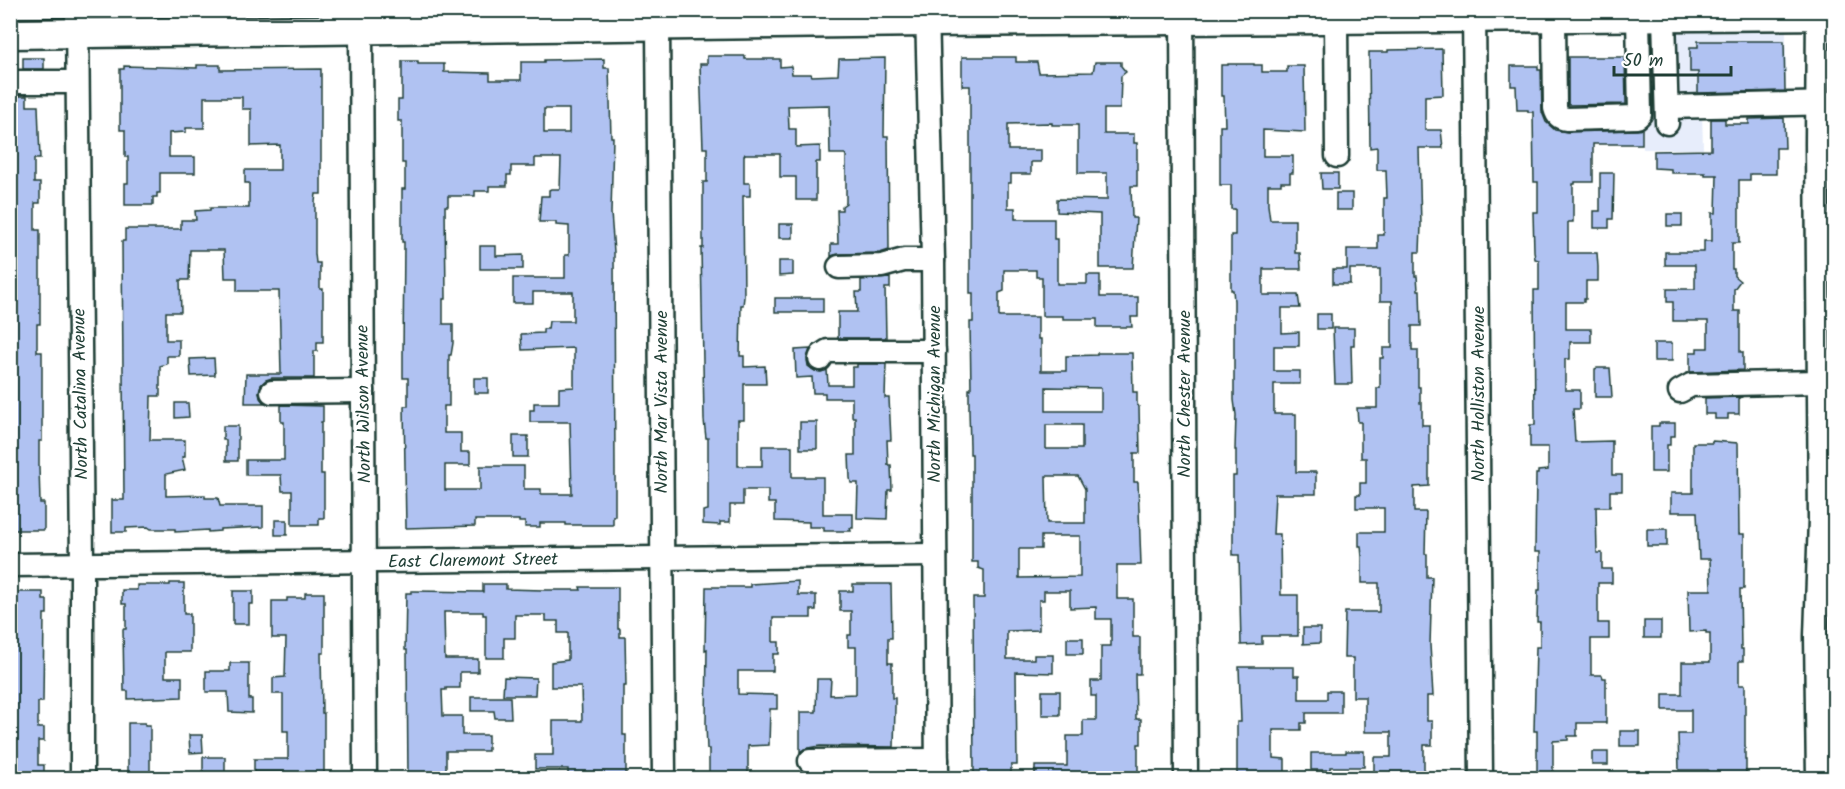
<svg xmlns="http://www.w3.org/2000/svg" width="1845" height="789" viewBox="0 0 1845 789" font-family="Kalam,sans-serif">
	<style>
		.built { fill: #e7edfb }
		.building { fill: #b0c2f2; stroke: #1f3d34; stroke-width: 1.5; fill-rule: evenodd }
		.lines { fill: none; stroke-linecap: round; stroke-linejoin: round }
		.minor-casing { stroke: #1f3d34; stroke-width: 27 }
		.major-casing { stroke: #1f3d34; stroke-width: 33 }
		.minor { stroke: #fff; stroke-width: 22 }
		.major { stroke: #fff; stroke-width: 28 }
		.labels { text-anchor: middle; stroke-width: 4.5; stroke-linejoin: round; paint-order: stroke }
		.street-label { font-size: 18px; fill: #1f3d34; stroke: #fff }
	</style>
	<rect width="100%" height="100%" fill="#fff"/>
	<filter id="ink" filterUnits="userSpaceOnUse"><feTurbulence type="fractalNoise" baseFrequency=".0167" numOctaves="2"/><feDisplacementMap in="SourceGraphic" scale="12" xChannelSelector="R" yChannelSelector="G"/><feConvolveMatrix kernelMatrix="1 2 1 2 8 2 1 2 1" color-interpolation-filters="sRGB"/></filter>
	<g filter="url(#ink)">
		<!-- built -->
		<path class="built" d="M1638 11H1786V103L1702 111 1703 149H1643L1641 43Z"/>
		<!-- building -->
		<g class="building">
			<path d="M1698 41H1784L1785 91 1698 93V72H1690V47H1698Z"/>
			<path d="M1442 49 1443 95 1425 96V130H1441L1443 148H1419L1421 225 1420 252H1415V276H1417L1418 290H1420L1421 326H1412V350H1418V387H1420V403H1422V425H1429V486L1414 487V512H1426L1425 554H1427V577H1432L1430 645 1433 696H1427V721H1432V745H1424V778H1374V757H1391V732H1365V697H1353V658H1344L1345 612H1379V583H1362V557L1361 546H1359V532H1384V508H1356V495H1360V483H1366V458H1361V422H1358L1357 408H1377V388H1380V358H1383V348H1392V301H1380V269H1350V284H1333V269H1347V249H1378V235H1384V198H1387L1386 170H1377V147L1370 148 1369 52H1388V50Z"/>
			<path d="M707 56H745V59H780V67L791 66 792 74H811L812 76 838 75 839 59 885 58 884 136H888L889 250 880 253 839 254 831 256V244H838L837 210H842V206L846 203V156L845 154H830L829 105 788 106 789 129H796V147L820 146V162H816V200H796V177H780V154H745L744 156V183H750V196H743L744 297 743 305H741L740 356H744V367L765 366 766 384H744V420H738V466H762V446H792V477H823V514H853V528H850L851 531H824V527H809V522L775 521V503H768V490H743V505H730V522H720V525L703 524V511L708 510V438H706L704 420 701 248H703V182H707V148H703L700 64H707Z"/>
			<path d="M962 57H1016V62H1037L1039 73 1093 72 1095 62H1121V66L1126 72 1121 76 1120 109H1104V134H1134V143H1137V186H1131L1132 218H1136L1133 268H1100V214L1057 212V199L1107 200V173H1078V125H1052V123L1008 124V150H1041V162H1031V174H1011V183H1008V208H1015V219H1054V239H1057V284H1087V275H1100V297H1138V317H1131L1132 327H1097V319H1063V316H1042V277H1036V270H1004V291L999 293V317H1038V339H1041V371H1066V356L1097 355V353H1132L1133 392H1137V404L1139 407 1140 453H1134V482H1138L1141 565H1117V599H1133V637H1140V674H1135L1136 719H1141V744H1138V778H1035V766H1067V736H1083V720H1096V696H1091V681H1101V646H1111V619H1096V607L1070 608V591H1044V600H1039V630L1007 631V659H1034V655H1053V673L1016 672 1017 765H1011V778H974L973 598H984V570L978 568V562H972V454H970V446L969 410V389H971L970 322H973V293H970V86H962ZM1046 387 1101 388V411H1046ZM1046 425H1082V449H1046ZM1046 476H1078L1085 489V523H1047ZM1041 536H1080V577L1019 578V549H1041Z"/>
			<path d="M1568 57H1625L1626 104 1568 105Z"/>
			<rect x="23" y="58" width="21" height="11"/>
			<path d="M604 59V68H609L611 137H613L611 213 614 252 615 472V516H613V525H566V523H540V527H525V522H519V520H475V526L406 528 404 406H408V378H403V355L404 242H402V189H405V163H402V121H398V100H402V61H418V64H444V72L490 73V80H521V62H544V60ZM544 109H569V133H544ZM535 158H561L560 189H551L549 190V196H541L539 222H556V225L569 226V255H565V278H513V303H533V292H573V321H549L548 329H543V333L521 334 522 350 574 348V387L559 388V403H534V410H530V422H570L572 494H541V489H524V466H480V490H445V465H470V452H461V433H444V406H449V355H451L453 343V324H443V299H446L445 206H448V196H475V191H489V186H507V175H511V166H535Z"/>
			<path d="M1228 64H1254V65H1262V72H1287V66H1304L1305 132 1263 130V156H1293V173H1290V182H1281V185H1268V205L1270 220H1295V253H1300L1301 269H1263V295H1298L1300 308H1282V333L1299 332V346H1274V371H1300V384H1274V414H1296V472H1316V494H1275L1273 534H1280L1281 595H1298V636H1262V644L1241 645 1239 555H1233V476H1236V450H1235L1236 415 1234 400V301L1233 290H1231V235H1235V209H1231V185H1220V126H1225L1224 96H1221V65H1228Z"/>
			<path d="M197 65H220V70L321 69V194H316L315 202V254L316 263H320V289H323V342H317V351H314V378H272L266 380 261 385 259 392 260 398 264 403H245L246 374H281L279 291H237V278H225L224 250H190L189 280H180L181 312H166V340H179V356H167V364L160 366V396H151L150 440H185V457H182L185 470 166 474V496L205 495V498H218L220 506H263V527L220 529V531L208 532V530L175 532V529H151L148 527 126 528V532H112V500H124L122 241H125V229H181V220H196L195 211 210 210V208H249V183H245V170H280V145L251 146V109H242V97H204V128H186V132L169 133V157H195V173H160V193H157V197H153V205H125V183H128V157H125V130H120V69H124V66L197 68Z"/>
			<path d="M1511 66H1538V70H1541L1542 112 1546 122 1555 130 1567 132 1637 130 1642 129V144H1593V182H1575V184H1573V222H1568V253H1597L1598 267V281H1586V299H1584V302H1566V329H1591V342H1570V359H1565V390H1580V409H1573L1575 442 1612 441V475H1622V491H1610V507H1596L1597 553H1602V569H1612V583H1598V623H1609V639H1591V675H1602L1603 678H1606V723H1577V736H1568V740L1553 741V778H1537V731H1534L1536 647H1540V622H1537L1538 590H1540V552H1535L1536 474H1538V471L1548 470V447H1530V425H1535L1534 290H1539V260L1535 259 1534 251 1533 212H1538V182H1534L1533 112H1528V110H1517L1516 86H1511Z"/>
			<path d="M12 96H27V106H38L40 159H34V183H40V203H35V230H40V324H37V352H42V441H39V467L40 503H44V530H10V107H12Z"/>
			<path d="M1784 118 1785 148H1776V174H1750V180H1739V243H1732V269H1734V276L1740 281 1734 289V311H1740V352H1743V370L1690 372V352H1697V348H1708V321H1673V302H1667V289H1695V265H1665V252H1704V241H1712V213H1716L1717 175H1705V173H1671V169L1654 168V151L1711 150V119H1725V124H1749V119Z"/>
			<path d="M1321 173H1338V189H1322Z"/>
			<path d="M1600 173H1614L1613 219H1609V228H1594V211H1600Z"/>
			<rect x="1336" y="193" width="16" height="17"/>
			<rect x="1667" y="214" width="15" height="12"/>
			<rect x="779" y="224" width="14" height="14"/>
			<path d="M480 246H496V256L523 255V269H480Z"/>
			<path d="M779 261H793V275L779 276Z"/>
			<path d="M890 278V288H885L886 338H838V312H857L856 292H861V280Z"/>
			<rect x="775" y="298" width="48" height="14"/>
			<rect x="1317" y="314" width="14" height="15"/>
			<path d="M1333 328H1354V345H1351L1352 384H1335Z"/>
			<rect x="1654" y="343" width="18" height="18"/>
			<path d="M810 349 807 359 808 366 815 371 821 372 827 370 828 385H852V367H857V364H886L885 398H889L891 440H887L888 465H891L892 490H888L887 519 857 518 858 483H851L850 478 849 455H855V417H852V398H825V393H813L812 377 796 378 795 350Z"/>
			<path d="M214 358 215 375 191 376 190 359Z"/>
			<path d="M1597 368H1610L1612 397H1595V369Z"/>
			<rect x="474" y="378" width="14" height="15"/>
			<path d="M1742 397 1739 399V414H1728V419H1715V414H1705V398Z"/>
			<path d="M175 403H188L189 417 175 418Z"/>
			<path d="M281 405 323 406V422H321V474H324V518H319V525H292V491H282L281 475H246V460H284V422H281Z"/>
			<rect x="800" y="422" width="17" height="27"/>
			<path d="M1659 423H1675V436H1670V445H1667V472H1651V426H1659Z"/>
			<path d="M223 426H238V461H226V440H223Z"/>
			<rect x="513" y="436" width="15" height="21"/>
			<path d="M1712 441 1738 443 1739 534H1744V589H1740L1741 649H1743V661H1739V685H1745V760H1746V778H1708V770H1679L1678 734H1691V710H1663V694H1682V662H1710V633H1706V631L1689 632 1688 590H1711L1710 559H1699L1697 512H1671V493H1693V443H1712Z"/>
			<rect x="275" y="520" width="12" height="15"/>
			<rect x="1647" y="529" width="20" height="17"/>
			<path d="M798 581V595H816V610H811V618H773V642H779V654H773V671H738V694L777 695V709H770L769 745 748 746V778H709V749H707L706 724 707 649 705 650 706 587H750V584Z"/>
			<path d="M170 583H184V614H190V652H165V677H182V697L128 699V691H124L123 629H126V604H122V590H137V585H170Z"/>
			<path d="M483 584H506V589L543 590H581L580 587H618V629H620V637H625L626 686H623V735H626V778H568V769H535V755H553V721H582L581 687H551V662L568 660V633H558V621H546V615H515V638H504V658H486V615H483V612H444L445 659H478V672H460V688H446V690H442L443 716H462V735H488V751H446V778H408L407 650H405L406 593H411V591H414L483 592Z"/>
			<path d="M853 584H891L892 638H888V663H892V698H895V707L894 747 820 746 804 749 800 752V712H816L817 679H831L830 695 856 694V647H848V635H851V611H840V591H853Z"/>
			<path d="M233 591H253V604H249V624H233Z"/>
			<path d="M13 592H43V600H47V614H44L43 702H38V728H44V741H38V765H44V778H10V615H13Z"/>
			<path d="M305 593H324V653H321L322 713H324V778H283V772H254V759H288V731H283V694H273V678L285 677 286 638H272V601H287V598H305Z"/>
			<rect x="1644" y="621" width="17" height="17"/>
			<path d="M1303 628H1320V643L1303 644Z"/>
			<rect x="1067" y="638" width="16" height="16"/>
			<path d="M230 663H249V699H252V713L229 712 228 692H206V671H230Z"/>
			<path d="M1239 667H1294V676H1299V699H1327V691H1341V713H1306V723H1301V730H1273V758L1285 759V778H1237V722H1241Z"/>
			<path d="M504 677 536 678 535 695H503Z"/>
			<rect x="1042" y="691" width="18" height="24"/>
			<path d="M471 697H510L511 718H495L494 711H471Z"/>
			<path d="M128 723H145V725H150V778H128Z"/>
			<rect x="1620" y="731" width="20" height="15"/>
			<path d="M189 735H202L203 752 190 753Z"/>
			<path d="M1346 751H1364V767H1330V770H1311V753H1346Z"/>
			<rect x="1592" y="752" width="16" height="13"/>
			<rect x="203" y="757" width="22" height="20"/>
			<rect x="859" y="774" width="35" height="4"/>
		</g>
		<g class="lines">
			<!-- minor casing -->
			<g class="minor-casing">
				<g id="minor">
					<path d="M77 10 82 565V778"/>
					<path d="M333 10V30"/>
					<path d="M927 10 933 260 937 778"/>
					<path d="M1182 10 1186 778"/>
					<path d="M1474 10 1481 778"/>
					<path d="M1664 17 1667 123"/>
					<path d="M1554 18 1555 108C1557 116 1560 118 1567 119L1637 117 1640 114 1638 17"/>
					<path d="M1336 20 1337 156"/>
					<path d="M658 26 664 778"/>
					<path d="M361 29 365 778"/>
					<path d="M10 82H77"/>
					<path d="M1667 107 1834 103"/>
					<path d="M839 267 882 266 904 260H933"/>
					<path d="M820 359 822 355 828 351H934"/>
					<path d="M1680 391 1691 385 1819 382"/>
					<path d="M272 392 363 391"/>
					<path d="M10 565 935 555"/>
					<path d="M810 761 937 760"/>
					<path d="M1818 778 1816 636 1820 519 1817 144 1818 10"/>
				</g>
			</g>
			<!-- major casing -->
			<g class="major-casing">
				<path id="major" d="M10 34 927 22 1834 15"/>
			</g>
			<!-- minor -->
			<use href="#minor" class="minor"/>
			<!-- major -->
			<use href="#major" class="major"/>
		</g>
	</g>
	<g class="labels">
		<!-- street labels -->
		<g class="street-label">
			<text transform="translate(80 394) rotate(-91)" y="6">North Catalina Avenue</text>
			<text transform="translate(934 394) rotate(-90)" y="6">North Michigan Avenue</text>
			<text transform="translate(1184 394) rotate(-90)" y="6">North Chester Avenue</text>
			<text transform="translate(1478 394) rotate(-90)" y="6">North Holliston Avenue</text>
			<text transform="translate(661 402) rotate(-90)" y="6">North Mar Vista Avenue</text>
			<text transform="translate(363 404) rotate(-91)" y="6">North Wilson Avenue</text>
			<text transform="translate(473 560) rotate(-1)" y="6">East Claremont Street</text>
		</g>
	</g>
	<!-- margin -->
	<rect width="1845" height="789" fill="none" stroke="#fff" stroke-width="36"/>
	<rect x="18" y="18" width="1809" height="753" fill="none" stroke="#1f3d34" stroke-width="2" filter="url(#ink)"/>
	<!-- scale -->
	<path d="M1614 66v9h117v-9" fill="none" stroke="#1f3d34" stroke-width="3"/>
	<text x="1623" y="66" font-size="18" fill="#1f3d34" stroke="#ffffff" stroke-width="4.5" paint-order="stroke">50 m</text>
</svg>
